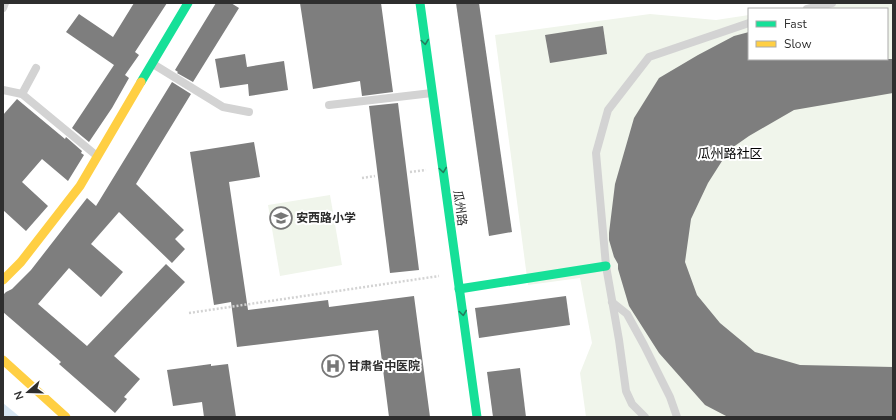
<svg xmlns="http://www.w3.org/2000/svg" width="896" height="420" viewBox="0 0 896 420" font-family="'Nunito Sans','Noto Sans SC',sans-serif">
	<style>
		.green { fill: #f0f5eb }
		.water { fill: #d7e6f2 }
		.building { fill: #7e7e7e }
		.lines { fill: none; stroke-linecap: round; stroke-linejoin: round }
		.path { stroke: #d3d3d3; stroke-width: 2.5; stroke-dasharray: 2 2; stroke-linecap: butt }
		.lane { stroke: #d3d3d3; stroke-width: 8 }
		.fast { stroke: #16e098; stroke-width: 9 }
		.slow { stroke: #ffcf43; stroke-width: 9 }
		.oneway { stroke: #237e5e }
		.labels { text-anchor: middle; stroke-width: 4; stroke-linejoin: round; paint-order: stroke }
		.street-label { font-size: 12px; fill: #2e2e2e; stroke: #fff }
		.poi-label { font-size: 12px; font-weight: bold; fill: #2e2e2e; stroke: #fff; text-anchor: start }
		.neighbourhood-label { font-size: 13px; fill: #000; stroke: #fff }
	</style>
	<rect width="100%" height="100%" fill="#fff"/>
	<!-- green -->
	<g class="green">
		<path d="M838 3H893V417H586L580 373 592 343 580 278 528 285 495 35 650 14 716 20 749 15V59H887V9H794Z"/>
		<path d="M330 195 342 265 280 276 268 205Z"/>
	</g>
	<!-- water -->
	<path class="water" d="M3 403 20 417H3Z"/>
	<!-- building -->
	<g class="building">
		<path d="M134 3H167L135 52 139 55 125 75 129 78 112 108 89 142 72 128 114 65 66 32 79 14 113 37Z"/>
		<path d="M216 3H231L239 8 193 82 177 73 178 72 175 70Z"/>
		<path d="M300 3H381L393 92 362 96 360 81 313 89Z"/>
		<path d="M456 3H479L512 232 489 236Z"/>
		<path d="M603 26 607 54 550 63 545 35Z"/>
		<path d="M749 32V59H893V93L794 110 749 136 729 150 708 183 691 219 685 262 697 295 720 323 755 352 800 365 893 367V417H728L705 405 659 353 629 306 618 269V264L614 257 609 240V233L615 184 634 118 659 78 698 55 734 36Z"/>
		<path d="M245 54 247 67 284 61 288 90 249 96 248 84 220 88 215 59Z"/>
		<path d="M172 82 191 94 136 184 184 230 175 239 185 249 172 263 119 212 91 244 123 272 101 297 69 268 38 304 87 346 166 264 185 282 114 356 140 379 124 397 127 399 115 413 59 364 61 362 3 312V295L6 292 12 289 31 270 87 198 96 206Z"/>
		<path d="M17 99 65 139 66 137 82 151 81 153 84 155 68 181 42 159 22 182 48 206 26 231 3 210V115Z"/>
		<path d="M398 103 419 270 390 273 369 106Z"/>
		<path d="M254 142 260 177 229 182 248 310 328 300 329 307 414 296 430 417H389L378 330 237 347 231 302 214 305 190 152Z"/>
		<path d="M566 296 570 325 479 338 475 308Z"/>
		<path d="M211 364V366L228 364 236 417H204L202 402 173 406 167 370Z"/>
		<path d="M520 368 526 417H493L487 372Z"/>
	</g>
	<g class="lines">
		<!-- path -->
		<g class="path">
			<path d="M410 172 426 170"/>
			<path d="M362 178 375 176"/>
			<path d="M189 313 439 276"/>
		</g>
		<!-- lane -->
		<g class="lane">
			<path d="M3 8 5 3"/>
			<path d="M807 9 832 3"/>
			<path d="M153 64 223 107 249 112"/>
			<path d="M3 90 22 94 97 156"/>
			<path d="M22 94 36 68"/>
			<path d="M329 105 432 93"/>
			<path d="M612 302 627 314 644 345 670 397 677 417"/>
			<path d="M645 417 632 404 626 391 619 340 606 266 596 153 608 110 649 57 749 23"/>
		</g>
		<!-- fast -->
		<g class="fast">
			<path d="M420 3 477 417"/>
			<path d="M141 82 188 3"/>
			<path d="M459 289 606 266"/>
		</g>
		<!-- slow -->
		<g class="slow">
			<path d="M3 280 21 262 80 186 141 82"/>
			<path d="M3 360 66 417"/>
		</g>
	</g>
	<!-- one-way arrows -->
	<defs><path id="oneway-chevron" d="M-2-3.5L2.5 0L-2 3.5" fill="none" stroke-width="1.6" stroke-linecap="round" stroke-linejoin="round"/></defs>
	<g class="oneway">
		<use href="#oneway-chevron" transform="translate(425 42) rotate(82)"/>
		<use href="#oneway-chevron" transform="translate(443 170) rotate(82)"/>
		<use href="#oneway-chevron" transform="translate(463 313) rotate(82)"/>
	</g>
	<!-- icons -->
	<defs>
		<g id="school-ring" transform="scale(1.15)"><circle r="9.5" fill="#fff" stroke="#777" stroke-width="1.5"/><path d="M0-5L7-2L0 1L-7-2ZM-4 1L0 2.5L4 1V4Q0 6-4 4Z" fill="#777"/></g>
		<g id="hospital-ring" transform="scale(1.15)"><circle r="9.5" fill="#fff" stroke="#777" stroke-width="1.5"/><path d="M-5-5h3v3.5h4V-5h3V5h-3V1.5h-4V5h-3Z" fill="#777"/></g>
	</defs>
	<g fill-rule="evenodd">
		<use href="#school-ring" x="281" y="218"/>
		<use href="#hospital-ring" x="333" y="366"/>
	</g>
	<g class="labels">
		<!-- street labels -->
		<g class="street-label">
			<text transform="translate(460 208) rotate(82)" y="4">瓜州路</text>
		</g>
		<!-- poi labels -->
		<g class="poi-label">
			<text x="296" y="222">安西路小学</text>
			<text x="348" y="370">甘肃省中医院</text>
		</g>
		<!-- neighbourhood labels -->
		<g class="neighbourhood-label">
			<text x="730" y="158">瓜州路社区</text>
		</g>
	</g>
	<!-- border -->
	<rect width="896" height="420" fill="none" stroke="#2e2e2e" stroke-width="8"/>
	<!-- legend -->
	<rect x="748" y="8" width="140" height="52" fill="#ffffff" stroke="#ababab"/>
	<rect x="756" y="21" width="20" height="6" fill="#16e098" stroke="#ababab"/>
	<text x="784" y="28" font-size="12" fill="#2e2e2e">Fast</text>
	<rect x="756" y="41" width="20" height="6" fill="#ffcf43" stroke="#ababab"/>
	<text x="784" y="48" font-size="12" fill="#2e2e2e">Slow</text>
	<!-- north arrow -->
	<g transform="translate(28 392) rotate(250)" stroke="#ffffff" stroke-width="3" paint-order="stroke">
	<path d="M0-3L7 15L0 10L-7 15Z" fill="#2e2e2e"/>
	<text y="-6" font-size="11" font-weight="bold" text-anchor="middle" fill="#2e2e2e">N</text>
	</g>
</svg>
